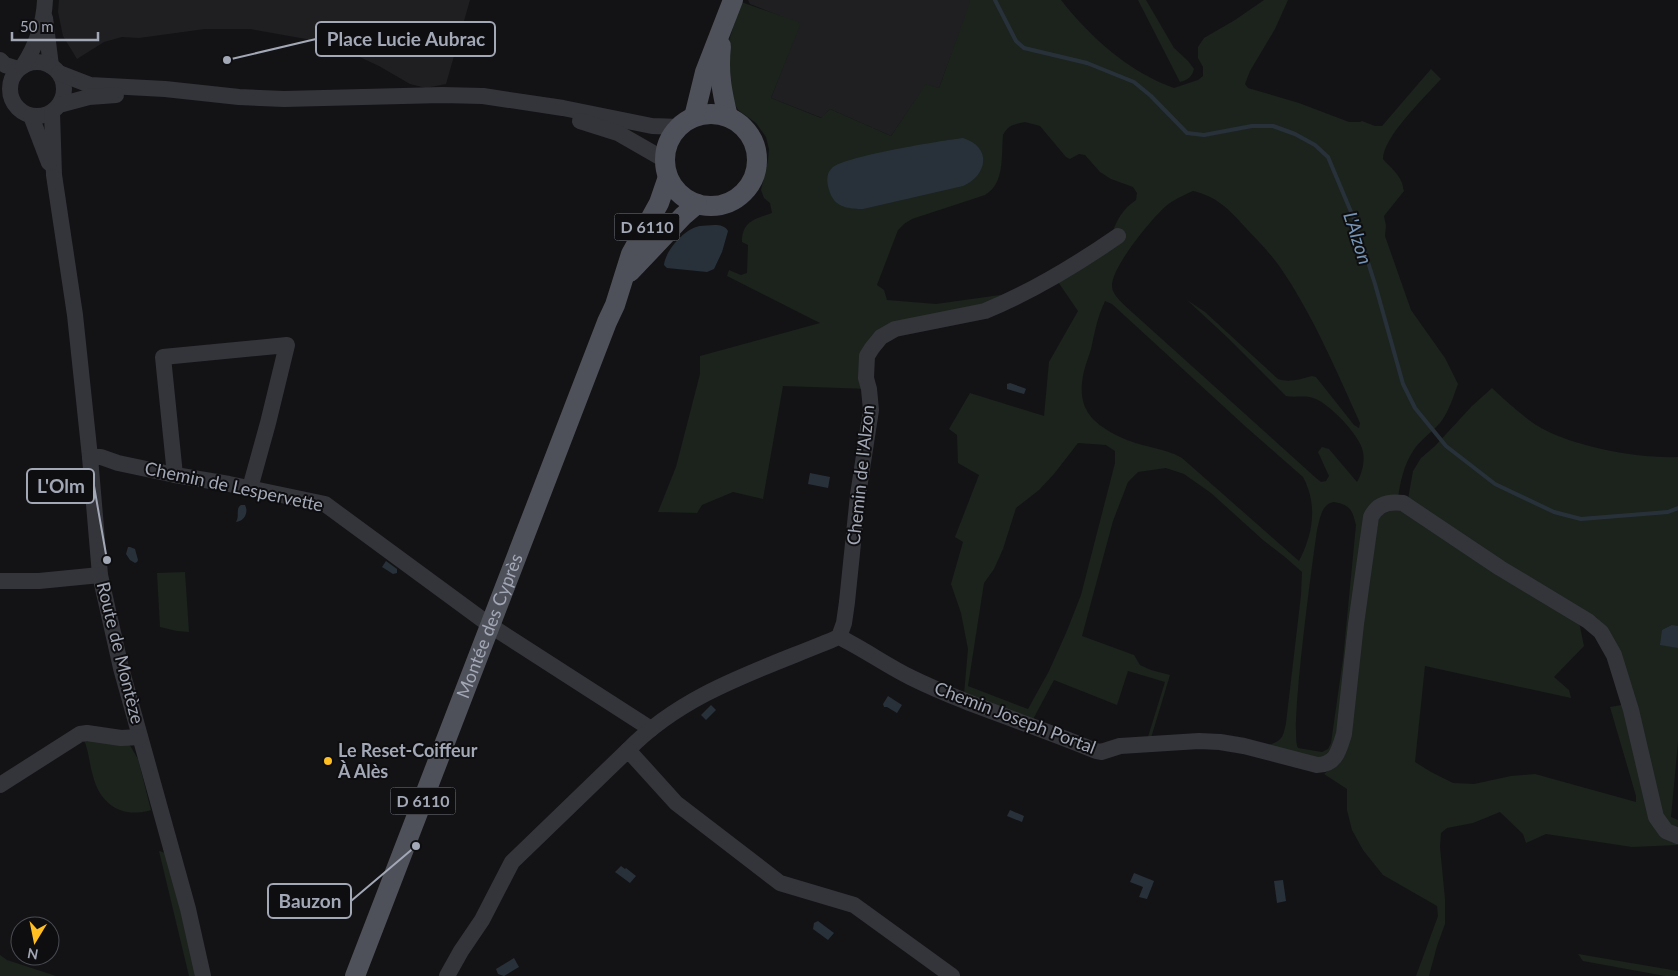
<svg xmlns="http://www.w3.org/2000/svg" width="1678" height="976" viewBox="0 0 1678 976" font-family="Lato,sans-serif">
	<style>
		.built { fill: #1f1f22 }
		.green { fill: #1b231c; fill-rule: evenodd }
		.water { fill: #28313a }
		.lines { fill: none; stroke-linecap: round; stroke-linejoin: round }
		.stream { stroke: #28313a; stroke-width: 4 }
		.minor { stroke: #34353a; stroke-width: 16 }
		.major { stroke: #4f515a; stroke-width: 20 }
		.poi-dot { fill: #ffbe21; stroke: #0e0e10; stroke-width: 2 }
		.labels { text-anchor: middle; stroke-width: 4; stroke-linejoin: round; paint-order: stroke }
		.shield { fill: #0e0e10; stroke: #767a85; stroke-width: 1 }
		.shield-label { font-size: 16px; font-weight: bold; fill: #a3a8b7 }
		.street-label { font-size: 18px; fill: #a3a8b7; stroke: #0e0e10 }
		.poi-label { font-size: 18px; font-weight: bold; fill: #a3a8b7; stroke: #0e0e10; text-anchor: start }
		.water-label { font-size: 19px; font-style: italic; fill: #7695b6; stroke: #0e0e10 }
		.leader { fill: none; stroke: #a3a8b7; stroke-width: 2 }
		.callout-dot { fill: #a3a8b7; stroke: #0e0e10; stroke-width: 2 }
		.callout { fill: #0e0e10; stroke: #a3a8b7; stroke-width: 2 }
		.callout-label { font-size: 19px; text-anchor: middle; font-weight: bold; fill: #a3a8b7 }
	</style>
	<rect width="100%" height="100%" fill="#131315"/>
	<!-- built -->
	<g class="built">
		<path d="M59 0H470L446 84 426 88 410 84 379 66 351 53 306 39 250 29H205L139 38 122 37 104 42 77 59 63 36 58 12Z"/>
		<path d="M748 0H970V5L939 88 926 85 891 136 830 109 822 118 771 98 800 24 750 4Z"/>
	</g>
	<!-- green -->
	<g class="green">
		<path d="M970 0H1061C1090 37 1129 72 1174 88L1198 80 1203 76V67L1198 58V47L1204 38 1235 20 1264 0H1288L1275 29 1250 71 1245 84 1248 88 1299 103 1349 122H1360L1362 121 1375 126H1382L1431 69 1441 79C1425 97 1383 137 1383 159 1389 166 1399 174 1402 183 1403 186 1403 189 1404 191L1384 216 1386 226 1385 236 1411 310 1445 358 1458 384C1453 397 1449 412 1440 423 1432 432 1420 440 1413 451 1404 465 1400 482 1398 499H1379L1340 736 1323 759 1269 745C1283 740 1283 737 1286 723L1301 595 1302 572 1285 557 1263 540 1211 493 1184 474 1166 468 1138 472 1128 482 1113 521 1082 636 1134 655 1140 665 1151 670 1170 675 1151 738 1147 740 1165 682 1128 671 1117 705 1054 680 1030 725 964 694 968 649 961 613 951 584 963 542 955 537 979 475 958 463 957 435 949 429 970 393 1044 416 1049 362 1078 311 1054 276 1030 290 911 325 872 348 869 389 783 386 763 499 733 492 702 505 697 513 658 512 676 467 700 374V356L820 323 727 276 729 270 741 275 747 273 748 245 742 242C742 221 755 219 772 213L770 203 764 198 761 190 768 160 769 149 766 137 756 123 738 110 733 101 730 69 726 50 741 2 801 23 771 98 821 118 830 109 891 136 926 84 939 88 969 5ZM1025 122 1040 126 1066 157 1070 159 1079 154 1085 155 1100 172 1111 179 1133 187 1137 193 1136 200C1123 209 1118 218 1112 233L1024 287 1007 294 936 304 887 300 884 290 877 285 898 230 904 224 912 219 985 195C1005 183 1001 157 1003 135 1008 125 1015 124 1025 122ZM1193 191C1216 196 1229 209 1245 227 1257 240 1270 253 1280 267 1313 315 1336 370 1360 423L1359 428 1354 425 1316 377 1312 376C1301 379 1289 383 1278 379L1205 312 1187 300 1228 338 1286 396C1295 398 1305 395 1313 398 1328 402 1361 436 1363 452 1365 461 1362 474 1357 482L1329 449 1322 447 1318 452 1329 476 1326 481 1321 482 1316 478 1133 313C1126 306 1112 296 1112 286 1111 268 1152 218 1166 206 1173 200 1184 195 1193 191ZM1105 301 1112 304 1246 427 1303 477C1318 505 1313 534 1299 561L1182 458C1163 447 1140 447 1120 437 1089 422 1076 406 1084 371 1086 363 1089 356 1091 349 1095 331 1097 318 1105 301ZM1078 443 1106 445 1115 451V463L1081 595 1066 633 1049 671 1028 709 968 686 984 583 994 569 1003 549 1016 508 1039 490 1054 474ZM1334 502C1350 505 1352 509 1356 525L1343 659 1331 743 1328 749 1322 752 1298 748C1289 733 1313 558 1317 530 1320 519 1321 504 1334 502Z"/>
		<path d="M1138 0H1146L1174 48 1188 61 1194 69C1192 77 1188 80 1180 82Z"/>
		<path d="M1492 388C1506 401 1520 414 1536 425 1569 446 1639 459 1678 457V742L1671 817 1678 820V845L1632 847 1546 834 1526 843 1523 834 1500 812 1473 823 1447 828 1441 833 1440 847 1445 899V924L1437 946 1429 976H1416L1438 916 1437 906 1383 875 1363 850 1352 830 1347 810V789L1324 774 1330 769 1362 627 1379 516 1398 507 1579 622 1584 646 1554 677 1569 690 1571 698 1425 666 1415 762 1431 772 1453 783 1474 784 1511 776 1535 774 1636 802V796L1610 707 1633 703 1608 632 1597 618 1537 584 1408 499 1413 471 1421 458 1435 446 1472 406Z"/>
		<path d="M185 572 189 632 177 631 160 627 157 573Z"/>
		<path d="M83 738 128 742 138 759 151 810C122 819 100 804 93 776 89 763 89 750 83 738Z"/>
		<path d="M159 851 166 853 192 955 195 976H189Z"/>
		<path d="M1578 954 1678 971V976H1665L1583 961Z"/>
		<path d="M0 955 7 960 56 976H0Z"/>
	</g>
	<!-- water -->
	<g class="water">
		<path d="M963 138C992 147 988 175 963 186L863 209C852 209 838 208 832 197 828 189 824 175 832 168 843 157 929 143 949 140Z"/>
		<path d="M700 226C709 226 723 222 728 231L722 252 714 269 707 272 667 268 664 265C665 251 685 228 700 226Z"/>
		<path d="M1010 383 1024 388 1026 389 1024 394 1007 389V384Z"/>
		<path d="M810 473 830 477 828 488 808 484Z"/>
		<path d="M241 505H245C249 513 244 521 236 522 240 516 235 509 241 505Z"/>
		<path d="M128 547H130L135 549 138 560 137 562 135 563 130 560 126 554Z"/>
		<path d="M386 561 397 569V573L393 574 382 567Z"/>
		<path d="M1672 625 1678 626V648L1660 645 1662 630Z"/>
		<path d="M888 696 902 705 897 713 887 707H884L883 704Z"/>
		<path d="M711 705 716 710 706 720 701 715Z"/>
		<path d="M1010 810 1024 816 1022 822 1007 816Z"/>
		<path d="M621 866 625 869 626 868 636 876 630 883 615 872Z"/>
		<path d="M1134 873 1154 881 1147 899 1139 897 1143 887 1130 882Z"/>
		<path d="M1283 880 1286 901 1277 903 1274 881Z"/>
		<path d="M818 921 834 933 828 940 813 929 814 923Z"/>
		<path d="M514 958 519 967 504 976 498 974 496 969Z"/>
	</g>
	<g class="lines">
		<!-- stream -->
		<path class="stream" d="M995 0 1016 41 1024 48 1087 63 1134 82 1151 96 1187 133 1204 135 1252 126H1273L1295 134 1315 145 1328 157 1354 219 1375 284 1403 384 1415 408 1446 446 1495 484 1554 512 1581 519 1668 512 1678 508"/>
		<!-- minor -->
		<g class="minor">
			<path d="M45 18 51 66"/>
			<path d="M0 60 5 65 18 69"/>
			<circle cx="37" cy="89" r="27"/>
			<path d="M23 66C36 46 44 24 45 0"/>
			<path d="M59 73 90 85 165 89 239 97 284 99 442 95 483 96 563 108 652 126 680 127"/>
			<path d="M59 105 89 97 116 95"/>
			<path d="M52 112 54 175 75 315 90 457 100 575 121 668 188 909 203 976"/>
			<path d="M31 116 49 163"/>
			<path d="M580 121 618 133 665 160"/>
			<path d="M90 457H101L118 463 175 475 229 484 325 504 491 626 651 729"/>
			<path d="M175 475 163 357 287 345 268 423 250 488"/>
			<path d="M0 581H39L100 575"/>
			<path d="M839 637 844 623 847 602 858 495 871 410 869 389 866 378 867 356 872 348 881 337 895 329 985 311C1029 293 1079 263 1118 236"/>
			<path d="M628 750C685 691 766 668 839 637 864 649 887 666 912 678 971 707 1035 725 1096 751L1101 752 1120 746 1199 741 1220 742 1244 746 1317 765C1336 765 1339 750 1344 734L1356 624 1371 517C1377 504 1389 501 1403 503L1500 568 1588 621 1601 632 1614 655 1631 710 1656 817 1666 831 1678 836"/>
			<path d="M0 785 80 734 87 733 121 738 140 737"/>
			<path d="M447 976 461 951 482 920 512 862 628 750 676 803 780 883 854 905 952 976"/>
		</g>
		<!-- major -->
		<g class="major">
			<path d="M721 46C718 71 722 93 728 117"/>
			<circle cx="711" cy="160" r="46"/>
			<path d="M694 117 705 72 733 0"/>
			<path d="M630 272 683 216 697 204"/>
			<path id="s1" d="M355 976 607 322 615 305 631 254 659 203 668 177"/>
		</g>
	</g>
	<!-- markers -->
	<circle class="poi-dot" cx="328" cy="761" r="5"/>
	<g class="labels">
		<!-- shield labels -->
		<g class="shield">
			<rect x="614.5" y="213.5" width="65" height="27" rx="4"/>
			<rect x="390.5" y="787.5" width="65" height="27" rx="4"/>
		</g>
		<g class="shield-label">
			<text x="647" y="233">D 6110</text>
			<text x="423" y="807">D 6110</text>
		</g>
		<!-- street labels -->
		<g class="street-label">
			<text transform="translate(861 475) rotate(-84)" y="6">Chemin de l'Alzon</text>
			<text transform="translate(234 487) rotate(12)" y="6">Chemin de Lespervette</text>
			<text dy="6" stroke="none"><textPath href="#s1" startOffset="375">Montée des Cyprès</textPath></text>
			<text transform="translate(120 653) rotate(76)" y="6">Route de Montèze</text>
			<text transform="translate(1015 718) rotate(21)" y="6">Chemin Joseph Portal</text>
		</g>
		<!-- poi labels -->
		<g class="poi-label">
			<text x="338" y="757">Le Reset-Coiffeur<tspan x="338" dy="21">À Alès</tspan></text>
		</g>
		<!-- water labels -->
		<g class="water-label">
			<text transform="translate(1358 238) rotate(72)" y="7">L'Alzon</text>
		</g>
	</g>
	<!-- callouts -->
	<path class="leader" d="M227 60L316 39M107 560L94 486M416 846L351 901"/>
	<g class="callout-dot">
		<circle cx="227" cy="60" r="5"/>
		<circle cx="107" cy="560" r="5"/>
		<circle cx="416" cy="846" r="5"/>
	</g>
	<g class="callout">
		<rect x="316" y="22" width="179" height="34" rx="5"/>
		<rect x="27" y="469" width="67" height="34" rx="5"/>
		<rect x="268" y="884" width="83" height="34" rx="5"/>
	</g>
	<g class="callout-label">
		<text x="406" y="46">Place Lucie Aubrac</text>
		<text x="61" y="493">L'Olm</text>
		<text x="310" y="908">Bauzon</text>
	</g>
	<!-- north arrow -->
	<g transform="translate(35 941) rotate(190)"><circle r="24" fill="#0e0e10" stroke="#4a4c53"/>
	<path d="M0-4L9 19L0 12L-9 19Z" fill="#ffbe21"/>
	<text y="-8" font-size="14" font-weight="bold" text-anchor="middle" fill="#a3a8b7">N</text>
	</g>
	<!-- scale -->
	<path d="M12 32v8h86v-8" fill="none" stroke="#a3a8b7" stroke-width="2.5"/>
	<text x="20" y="32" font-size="15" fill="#a3a8b7" stroke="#0e0e10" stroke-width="4" paint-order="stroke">50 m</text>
</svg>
